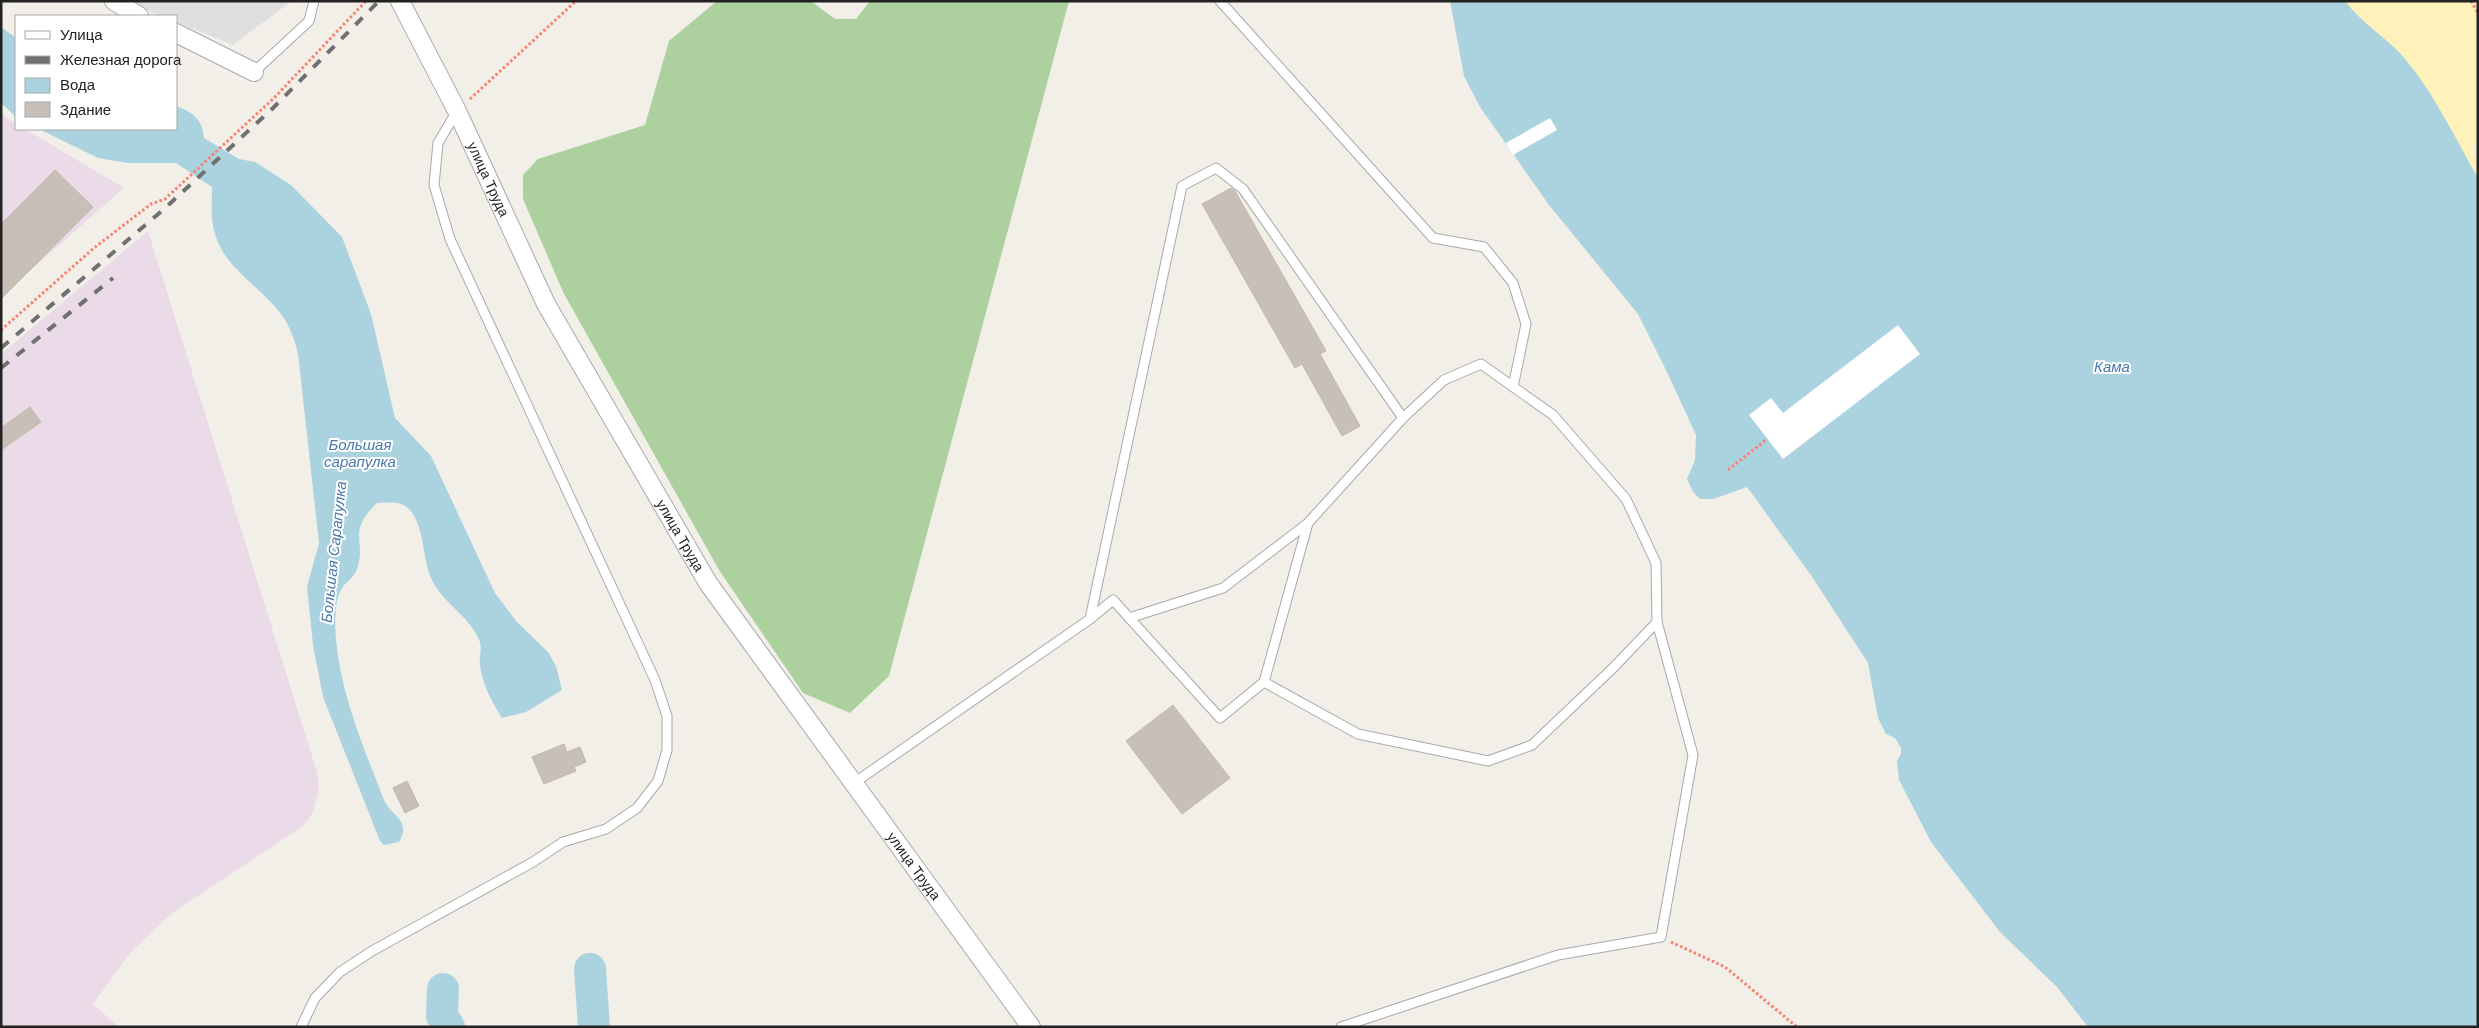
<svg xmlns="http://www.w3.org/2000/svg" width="2479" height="1028" viewBox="0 0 2479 1028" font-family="Arial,sans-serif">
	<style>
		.residential { fill: #e0dfdf }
		.industrial { fill: #ebdbe8 }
		.forest { fill: #add19e }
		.sand { fill: #fff1ba }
		.water { fill: #aad3df }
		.pier { fill: #fff }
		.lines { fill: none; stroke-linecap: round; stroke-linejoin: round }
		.river { stroke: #aad3df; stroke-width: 32 }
		.building { fill: #c7bfb8; stroke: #c4b6ab }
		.service-casing { stroke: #a9a9a9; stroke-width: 11 }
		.minor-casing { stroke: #a9a9a9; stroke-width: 20 }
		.path { stroke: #fa8072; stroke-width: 3; stroke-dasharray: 2.5 2.5; stroke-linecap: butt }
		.service { stroke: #fff; stroke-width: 9 }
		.minor { stroke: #fff; stroke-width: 18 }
		.rail { stroke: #707070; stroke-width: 4; stroke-dasharray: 10 10; stroke-linecap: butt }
		.labels { text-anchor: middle; stroke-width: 4; stroke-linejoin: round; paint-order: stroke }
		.street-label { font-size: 14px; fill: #222; stroke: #fff }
		.water-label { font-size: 15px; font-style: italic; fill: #4a7aab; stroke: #fff }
	</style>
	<rect width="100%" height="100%" fill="#f2efe9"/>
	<!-- residential -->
	<path class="residential" d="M123 1H292L233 45 176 22V16H161Z"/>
	<!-- industrial -->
	<g class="industrial">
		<path d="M1 114 16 124V129H25L124 188 1 296Z"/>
		<path d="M148 231 317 772 319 789 313 812 303 826 172 913 130 953 93 1004 119 1027H1V354Z"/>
	</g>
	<!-- forest -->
	<path class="forest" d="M717 1H811L835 19H856L870 1H1069L889 676 850 713 803 693 719 570 564 294 523 199V175L538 159 645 125 669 41Z"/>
	<!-- sand -->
	<path class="sand" d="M2345 1H2478V143L2473 146 2478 178C2455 138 2435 95 2406 60 2388 38 2362 24 2345 1Z"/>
	<!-- water -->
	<g class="water">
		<path d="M1450 1H2345C2362 24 2388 38 2406 60 2435 95 2455 138 2478 178V1027H2088L2057 987 2000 932 1931 842 1899 780 1897 761 1901 754V748L1895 738 1886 734 1878 718 1868 663 1811 575 1747 487 1713 499H1700L1693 492 1687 479 1695 460 1696 435 1667 372 1638 314 1549 205 1480 107 1464 76Z"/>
		<path d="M1 27 16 38V117L1 103Z"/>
		<path d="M176 106C193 112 203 120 204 138L239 159 255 162 291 185 342 237 371 314 395 418 431 456 495 593 516 621 548 652 556 666 562 690 526 712 502 718C492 702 482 684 480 665 479 658 482 649 480 642 471 617 442 603 431 578 422 558 425 526 409 509 400 500 388 503 377 503 346 532 367 541 357 569 354 578 345 582 341 590 334 603 335 625 336 639 341 696 364 748 384 800 391 816 412 820 399 842L384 845 380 841 323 697 313 645 307 587 319 543 298 353C294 339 290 326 281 314 262 288 226 269 216 237 210 221 212 204 212 187L176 163H128L98 158 39 129H176Z"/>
	</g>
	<!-- pier -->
	<g class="pier">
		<path d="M1550 118 1557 130 1513 155 1506 143Z"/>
		<path d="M1898 325 1920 354 1783 459 1749 415 1771 398 1783 413Z"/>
	</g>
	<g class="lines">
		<!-- river -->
		<g class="river">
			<path d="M590 969 594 1027"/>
			<path d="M443 989 442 1016 449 1027"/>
		</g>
	</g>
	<!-- building -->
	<g class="building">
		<path d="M55 170 93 207 1 299V224Z"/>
		<path d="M1231 188 1235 191 1326 351 1320 354 1360 426 1342 436 1302 364 1295 368 1202 204Z"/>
		<path d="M30 407 41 422 1 450V428Z"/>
		<path d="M1173 705 1230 778 1182 814 1126 741Z"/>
		<path d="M564 744 567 752 580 747 586 762 574 767 576 771 544 784 532 757Z"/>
		<path d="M407 781 419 806 405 813 393 788Z"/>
	</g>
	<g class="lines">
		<!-- service casing -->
		<g class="service-casing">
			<g id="service">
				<path d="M1220 1 1433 238 1484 247 1513 283 1526 324 1513 387"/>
				<path d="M254 72 309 21 314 1"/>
				<path d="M1129 618 1223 588 1308 523"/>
				<path d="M1090 619 1113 600 1220 718 1264 682"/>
				<path d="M854 783 1090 619 1182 186 1216 168 1243 189 1403 418 1308 523 1264 682 1358 734 1488 761 1532 745 1613 668 1657 622 1656 563 1626 499 1553 415 1481 364 1444 380 1403 418"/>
				<path d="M301 1027 315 998 340 972 372 951 533 862 563 842 606 829 637 808 658 781 667 750V716L655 680 450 239 434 185 438 143 457 111"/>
				<path d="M1341 1027 1558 955 1661 937 1693 755 1657 622"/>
			</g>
		</g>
		<!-- minor casing -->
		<g class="minor-casing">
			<g id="minor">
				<path d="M114 1 139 16"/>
				<path id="s1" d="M400 1 457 111 546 304 708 583 1031 1027"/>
				<path d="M176 33 254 72"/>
			</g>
		</g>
		<!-- path -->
		<g class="path">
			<path d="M2471 1 2478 13"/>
			<path d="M470 99 576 1"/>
			<path d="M1 330 94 248 151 204 165 199 274 98 366 1"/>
			<path d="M1728 470 1767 439"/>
			<path d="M1671 942 1725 967 1797 1027"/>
		</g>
		<!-- service -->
		<use href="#service" class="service"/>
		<!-- minor -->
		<use href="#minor" class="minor"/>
		<!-- rail -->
		<g class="rail">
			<path d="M1 348 163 210 273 108 379 1"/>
			<path d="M1 368 113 278"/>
		</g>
	</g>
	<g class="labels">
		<!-- street labels -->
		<g class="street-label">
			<text dy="5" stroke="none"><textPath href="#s1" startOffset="199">улица Труда</textPath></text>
			<text dy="5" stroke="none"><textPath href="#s1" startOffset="604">улица Труда</textPath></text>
			<text dy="5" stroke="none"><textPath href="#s1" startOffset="1009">улица Труда</textPath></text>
		</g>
		<!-- water labels -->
		<g class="water-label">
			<text x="2112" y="372">Кама</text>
			<text x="360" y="450">Большая<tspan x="360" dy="17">сарапулка</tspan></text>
			<text transform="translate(334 552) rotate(-84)" y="5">Большая Сарапулка</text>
		</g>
	</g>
	<!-- border -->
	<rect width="2479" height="1028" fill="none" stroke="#222222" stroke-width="5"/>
	<!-- legend -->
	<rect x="15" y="15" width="162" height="115" fill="#ffffff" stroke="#a7a7a7"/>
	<rect x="25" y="31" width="25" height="8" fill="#ffffff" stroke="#a7a7a7"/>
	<text x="60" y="40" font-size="15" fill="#222222">Улица</text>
	<rect x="25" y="56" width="25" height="8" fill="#707070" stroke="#a7a7a7"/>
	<text x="60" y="65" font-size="15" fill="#222222">Железная дорога</text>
	<rect x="25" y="78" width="25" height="15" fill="#aad3df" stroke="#a7a7a7"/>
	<text x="60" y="90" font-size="15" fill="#222222">Вода</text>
	<rect x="25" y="102" width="25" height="15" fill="#c7bfb8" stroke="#a7a7a7"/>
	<text x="60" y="115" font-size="15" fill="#222222">Здание</text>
</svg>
